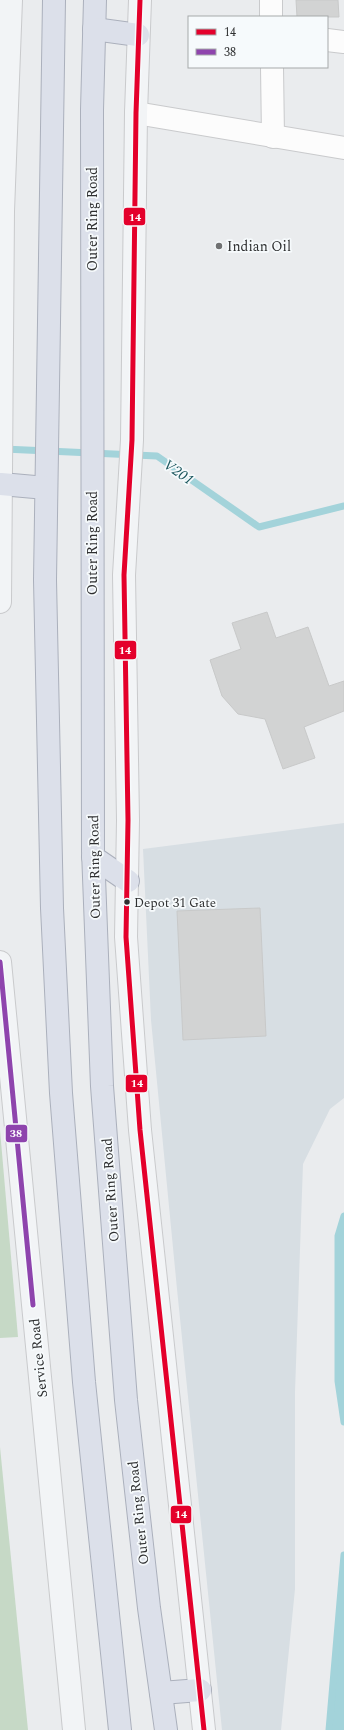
<svg xmlns="http://www.w3.org/2000/svg" width="344" height="1730" viewBox="0 0 344 1730" font-family="Spectral,serif">
	<style>
		.built { fill: #d7dee3 }
		.green { fill: #c6d9c6 }
		.water { fill: #a3d3da }
		.lines { fill: none; stroke-linecap: round; stroke-linejoin: round }
		.stream { stroke: #a3d3da; stroke-width: 7 }
		.building { fill: #d2d3d3; stroke: #c8c9c9 }
		.street-casing { stroke: #c9cacc; stroke-width: 24 }
		.secondary-casing { stroke: #c9cacc; stroke-width: 24 }
		.highway-casing { stroke: #abb0bc; stroke-width: 24 }
		.street { stroke: #fcfcfc; stroke-width: 22 }
		.secondary { stroke: #f2f4f6; stroke-width: 22 }
		.highway { stroke: #dce0ea; stroke-width: 22 }
		.bus-1-casing { stroke: #f6fafc; stroke-width: 8 }
		.bus-2-casing { stroke: #f6fafc; stroke-width: 8 }
		.bus-1 { stroke: #e4002b; stroke-width: 5 }
		.bus-2 { stroke: #8e44ad; stroke-width: 5 }
		.poi-dot { fill: #707172; stroke: #f6fafc; stroke-width: 1.5 }
		.bus-dot { fill: #2e2f30; stroke: #f6fafc; stroke-width: 1.5 }
		.labels { text-anchor: middle; stroke-width: 3.5; stroke-linejoin: round; paint-order: stroke }
		.bus-label { font-size: 13px; fill: #2e2f30; stroke: #f6fafc; text-anchor: start }
		.street-label { font-size: 14px; fill: #2e2f30; stroke: #f6fafc }
		.poi-label { font-size: 14px; fill: #2e2f30; stroke: #f6fafc; text-anchor: start }
		.water-label { font-size: 15px; font-style: italic; fill: #1b565d; stroke: #f6fafc }
		.line-badge { stroke: #f6fafc; stroke-width: 1.5 }
		.badge-label { font-size: 11px; text-anchor: middle; font-weight: bold; fill: #fff }
	</style>
	<rect width="100%" height="100%" fill="#eaecee"/>
	<!-- built -->
	<path class="built" d="M344 823V1098L330 1109 303 1164 295 1392V1589L281 1730H222L177 1289 151 1020 143 849Z"/>
	<!-- green -->
	<g class="green">
		<path d="M0 1130 18 1337 0 1338Z"/>
		<path d="M0 1447 28 1730H0Z"/>
	</g>
	<!-- water -->
	<g class="water">
		<path d="M344 1216V1422L338 1381V1236Z"/>
		<path d="M344 1555V1730H329Z"/>
	</g>
	<g class="lines">
		<!-- stream -->
		<g class="stream">
			<path d="M4 449 157 456 259 527 344 506"/>
			<path d="M344 1216 338 1236V1381L344 1422"/>
			<path d="M329 1730 344 1555"/>
		</g>
	</g>
	<!-- building -->
	<g class="building">
		<path d="M296 0H338L339 17H297Z"/>
		<path d="M267 612 276 638 308 627 329 686 344 681V711L304 727 315 758 283 769 265 719 238 714 222 696 210 660 241 649 232 623Z"/>
		<path d="M260 908 266 1036 183 1040 177 911Z"/>
	</g>
	<g class="lines">
		<!-- street casing -->
		<g class="street-casing">
			<g id="street">
				<path d="M271 0V17"/>
				<path d="M327 40 344 42"/>
				<path d="M272 67 273 137"/>
				<path d="M136 113 344 148"/>
			</g>
		</g>
		<!-- secondary casing -->
		<g class="secondary-casing">
			<g id="secondary">
				<path d="M140 0 136 113 132 440 124 575 128 820 126 937 140 1130 204 1730"/>
				<path d="M0 602 3 211 11 0"/>
				<path d="M0 962 74 1730"/>
			</g>
		</g>
		<!-- highway casing -->
		<g class="highway-casing">
			<g id="highway">
				<path d="M54 0 45 580 52 908 61 1093 84 1382 120 1730"/>
				<path d="M95 0 92 110 93 851 102 1086 126 1400 149 1608 166 1730"/>
				<path d="M94 29 138 35"/>
				<path d="M1 484 46 488"/>
				<path d="M93 857 128 881"/>
				<path d="M161 1693 200 1690"/>
			</g>
		</g>
		<!-- street -->
		<use href="#street" class="street"/>
		<!-- secondary -->
		<use href="#secondary" class="secondary"/>
		<!-- highway -->
		<use href="#highway" class="highway"/>
		<!-- bus-1 casing -->
		<g class="bus-1-casing">
			<path id="bus-1" d="M140 0 136 113 132 440 124 575 128 820 126 937 140 1130 204 1730"/>
		</g>
		<!-- bus-2 casing -->
		<g class="bus-2-casing">
			<path id="bus-2" d="M0 962 33 1305"/>
		</g>
		<!-- bus-1 -->
		<use href="#bus-1" class="bus-1"/>
		<!-- bus-2 -->
		<use href="#bus-2" class="bus-2"/>
	</g>
	<!-- markers -->
	<circle class="poi-dot" cx="219" cy="246" r="4"/>
	<circle class="bus-dot" cx="127" cy="902" r="3.5"/>
	<g class="labels">
		<!-- bus labels -->
		<g class="bus-label">
			<text x="134" y="907">Depot 31 Gate</text>
		</g>
		<!-- street labels -->
		<g class="street-label">
			<text transform="translate(92 219) rotate(-90)" y="5">Outer Ring Road</text>
			<text transform="translate(92 543) rotate(-90)" y="5">Outer Ring Road</text>
			<text transform="translate(94 867) rotate(-91)" y="5">Outer Ring Road</text>
			<text transform="translate(110 1190) rotate(-94)" y="5">Outer Ring Road</text>
			<text transform="translate(38 1358) rotate(-96)" y="5">Service Road</text>
			<text transform="translate(138 1513) rotate(-96)" y="5">Outer Ring Road</text>
		</g>
		<!-- poi labels -->
		<g class="poi-label">
			<text x="227" y="251">Indian Oil</text>
		</g>
		<!-- water labels -->
		<g class="water-label">
			<text transform="translate(179 472) rotate(35)" y="5">V201</text>
		</g>
	</g>
	<g class="line-badge">
		<rect x="123" y="207" width="23" height="19" rx="4" fill="#e4002b"/>
		<rect x="114" y="640" width="23" height="20" rx="4" fill="#e4002b"/>
		<rect x="125" y="1074" width="23" height="19" rx="4" fill="#e4002b"/>
		<rect x="5" y="1124" width="23" height="19" rx="4" fill="#8e44ad"/>
		<rect x="170" y="1505" width="22" height="19" rx="4" fill="#e4002b"/>
	</g>
	<g class="badge-label">
		<text x="135" y="221">14</text>
		<text x="125" y="654">14</text>
		<text x="137" y="1087">14</text>
		<text x="16" y="1137">38</text>
		<text x="181" y="1518">14</text>
	</g>
	<!-- legend -->
	<rect x="188" y="16" width="140" height="52" fill="#f6fafc" stroke="#a6a9aa"/>
	<rect x="196" y="29" width="20" height="6" fill="#e4002b" stroke="#a6a9aa"/>
	<text x="224" y="36" font-size="12" fill="#2e2f30">14</text>
	<rect x="196" y="49" width="20" height="6" fill="#8e44ad" stroke="#a6a9aa"/>
	<text x="224" y="56" font-size="12" fill="#2e2f30">38</text>
</svg>
